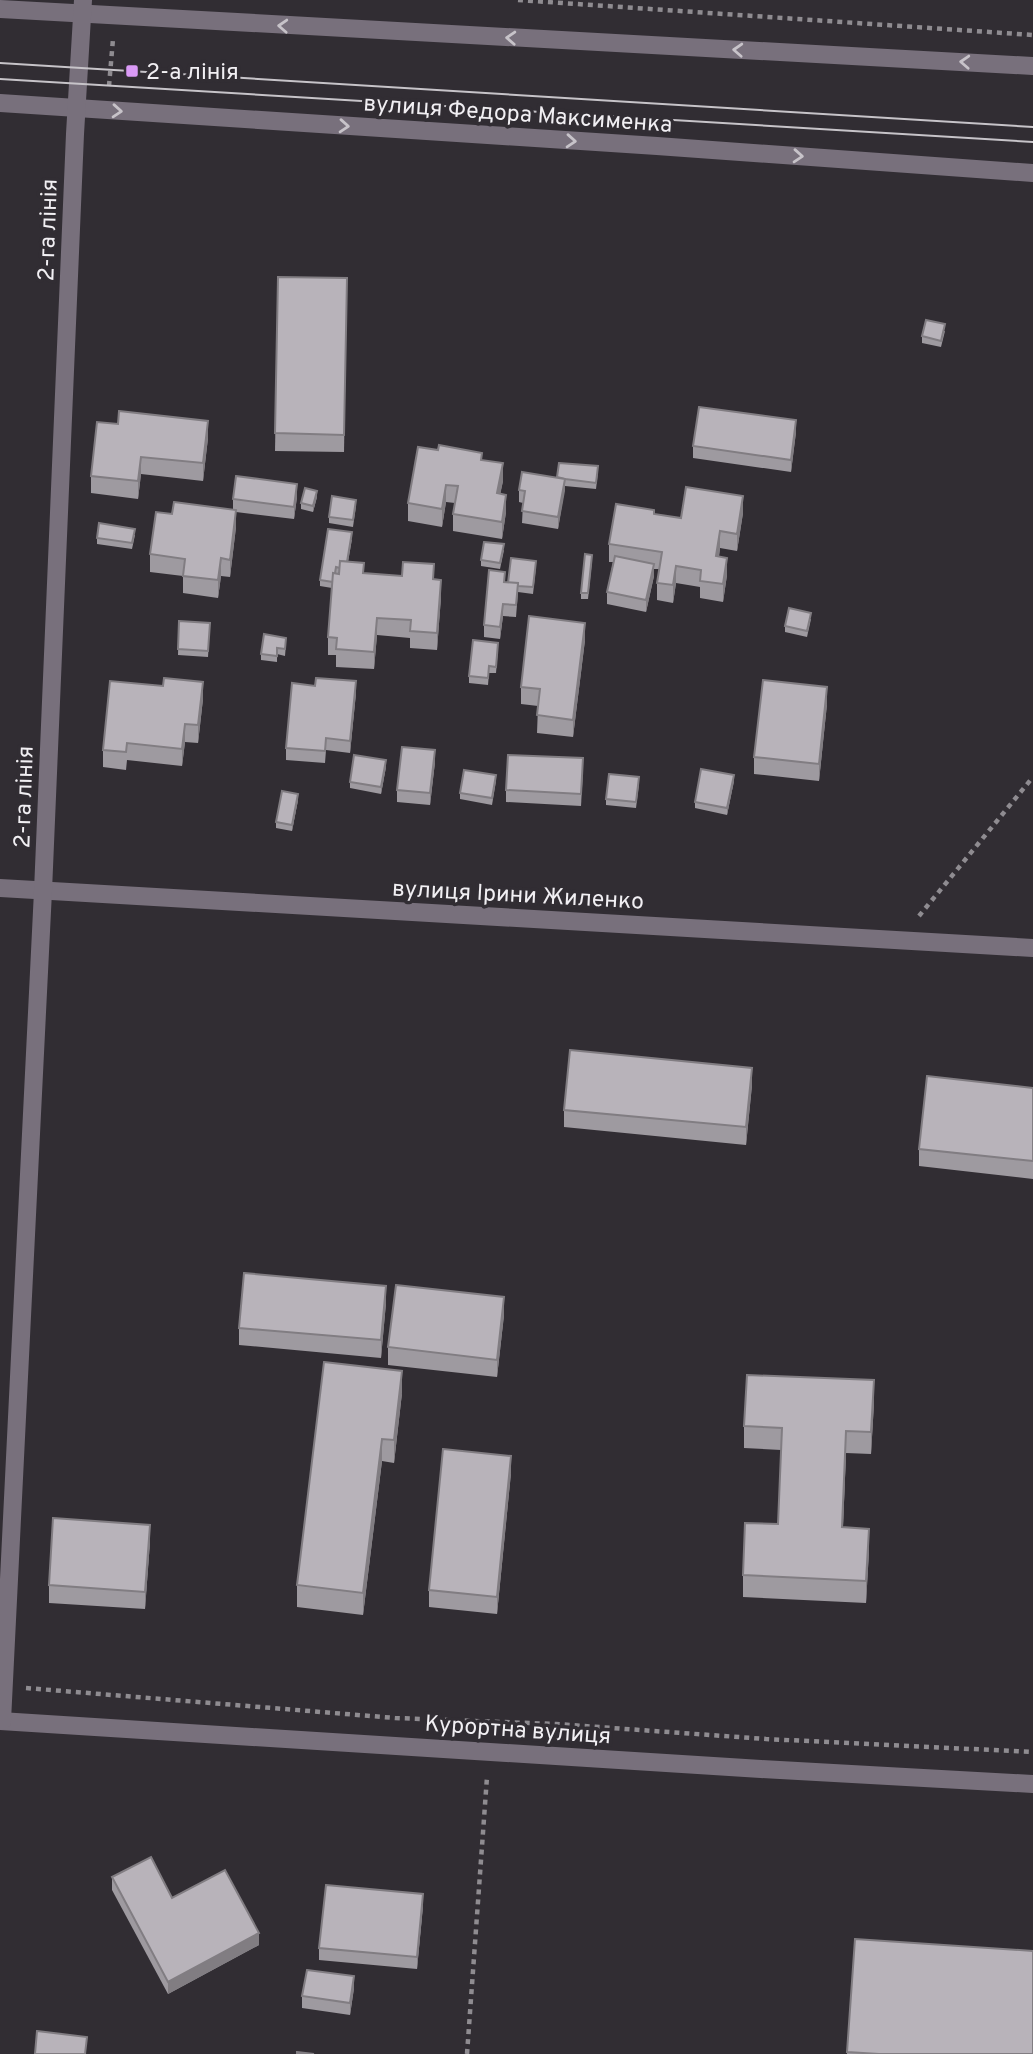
<svg xmlns="http://www.w3.org/2000/svg" width="1033" height="2054" viewBox="0 0 1033 2054" font-family="Overpass,sans-serif">
	<style>
		.lines { fill: none; stroke-linecap: round; stroke-linejoin: round }
		.path { stroke: #8f8c91; stroke-width: 4.5; stroke-dasharray: 5 5; stroke-linecap: butt }
		.minor { stroke: #78707c; stroke-width: 18 }
		.tram { stroke: #c7c4c9; stroke-width: 2 }
		.wall { fill: #9e9aa0 }
		.shaded-wall { fill: #817d82 }
		.building { fill: #b8b3ba; stroke: #817d82; stroke-width: 2 }
		.oneway { stroke: #c7c3c9 }
		.poi-dot { fill: #da9af6; stroke: #312d33; stroke-width: 2.5 }
		.labels { text-anchor: middle; stroke-width: 7; stroke-linejoin: round; paint-order: stroke }
		.poi-label { font-size: 23px; fill: #f1eff3; stroke: #312d33; text-anchor: start }
		.street-label { font-size: 23px; fill: #f1eff3; stroke: #312d33 }
	</style>
	<rect width="100%" height="100%" fill="#312d33"/>
	<g class="lines">
		<!-- path -->
		<g class="path">
			<path d="M518 0 1033 35"/>
			<path d="M109 86 113 39"/>
			<path d="M919 916 1033 777"/>
			<path d="M26 1688 395 1718 556 1724 766 1739 1033 1752"/>
			<path d="M467 2054 487 1777"/>
		</g>
		<!-- minor -->
		<g class="minor">
			<path d="M0 9 1033 66"/>
			<path d="M0 103 657 146 1033 173"/>
			<path d="M0 888 1033 948"/>
			<path d="M0 1721 761 1769 1033 1784"/>
			<path d="M2 1721 43 891 75 134 83 0"/>
		</g>
		<!-- tram -->
		<g class="tram">
			<path d="M0 63 1033 127"/>
			<path d="M0 79 1033 142"/>
		</g>
	</g>
	<!-- wall -->
	<g class="wall">
		<path d="M278 277 347 278 344 452 275 451Z"/>
		<path d="M945 331 941 347 922 343V336Z"/>
		<path d="M97 422 208 438 203 481 141 474 138 499 91 493V476Z"/>
		<path d="M796 432 791 472 693 458V446Z"/>
		<path d="M482 460 503 481 500 494 506 512 502 539 453 531V514L455 503 446 502 442 527 408 521V503Z"/>
		<path d="M598 472 596 489 565 486 558 529 522 523 523 503 519 502V490L557 477Z"/>
		<path d="M297 497 294 519 236 512V527L230 577 221 576 218 598 183 593V576L150 572V554L172 514 233 509V499Z"/>
		<path d="M317 497 313 512 301 509V503Z"/>
		<path d="M356 506 353 527 329 523V517Z"/>
		<path d="M743 513 737 551 720 548 719 557 727 575 723 602 700 598V587L676 583 673 603 657 600V583L659 569H654V576L646 612 607 604V592L613 562H609V544L654 514 681 518Z"/>
		<path d="M135 535 132 549 97 544V538Z"/>
		<path d="M352 539 348 562 364 573 434 580 441 597 437 650 410 648V638L377 635 374 669 336 667V655H328V637L332 588 320 586V580Z"/>
		<path d="M504 550 500 569 481 566V560Z"/>
		<path d="M592 561 588 599H581V593Z"/>
		<path d="M536 567 533 594 518 592 516 617 503 616 500 639 484 637V625L505 582 508 583Z"/>
		<path d="M811 619 807 637 785 632V626Z"/>
		<path d="M179 621 210 623 208 657 178 655Z"/>
		<path d="M585 640 573 737 537 733 538 706 521 704V687Z"/>
		<path d="M286 644 285 656 277 654V662L261 660V654Z"/>
		<path d="M498 649 496 673H489L488 685 469 683V676Z"/>
		<path d="M356 693 350 753 326 750 325 763 286 760V748Z"/>
		<path d="M203 699 198 743 185 742 182 766 127 760 126 770 103 767V750Z"/>
		<path d="M827 704 819 781 754 774V757Z"/>
		<path d="M435 762 430 805 397 802V790Z"/>
		<path d="M386 767 381 794 350 788V782Z"/>
		<path d="M583 771 581 806 506 802V790Z"/>
		<path d="M496 781 492 805 460 799V793Z"/>
		<path d="M734 781 727 815 695 808V802Z"/>
		<path d="M639 784 636 808 606 805V799Z"/>
		<path d="M298 800 292 831 276 828V822Z"/>
		<path d="M752 1085 746 1145 564 1127V1110Z"/>
		<path d="M1033 1088V1179L919 1166V1149Z"/>
		<path d="M386 1303 381 1358 239 1345V1328Z"/>
		<path d="M504 1315 497 1377 388 1365V1347Z"/>
		<path d="M402 1393 394 1463 382 1461 363 1615 297 1607V1585Z"/>
		<path d="M874 1403 871 1454 846 1453 843 1527 869 1551 866 1603 743 1597V1575L778 1524 781 1450 744 1448V1426Z"/>
		<path d="M511 1473 497 1614 429 1607V1590Z"/>
		<path d="M150 1542 145 1609 49 1603V1585Z"/>
		<path d="M112 1877 172 1898 259 1945 168 1994 112 1890Z"/>
		<path d="M423 1906 417 1969 319 1960V1948Z"/>
		<path d="M855 1939 1033 2054H847Z"/>
		<path d="M354 1988 350 2015 302 2008V1996Z"/>
	</g>
	<!-- shaded-wall -->
	<g class="shaded-wall">
		<path d="M796 420V432L791 472V460Z"/>
		<path d="M208 421V438L203 481V463Z"/>
		<path d="M141 457V474L138 499V481Z"/>
		<path d="M503 463V481L497 511V493Z"/>
		<path d="M565 479V491L558 529V517Z"/>
		<path d="M297 484V497L294 519V507Z"/>
		<path d="M446 485V502L442 527V509Z"/>
		<path d="M317 491V497L313 512V506Z"/>
		<path d="M506 495V512L502 539V522Z"/>
		<path d="M743 496V513L737 551V534Z"/>
		<path d="M236 510V527L230 577V560Z"/>
		<path d="M720 531V548L716 574V556Z"/>
		<path d="M221 558V576L218 598V580Z"/>
		<path d="M727 558V575L723 602V584Z"/>
		<path d="M654 564V576L646 612V600Z"/>
		<path d="M676 566V583L673 603V585Z"/>
		<path d="M441 580V597L437 650V633Z"/>
		<path d="M503 604V616L500 639V627Z"/>
		<path d="M377 618V635L374 669V652Z"/>
		<path d="M585 623V640L573 737V720Z"/>
		<path d="M356 681V693L350 753V741Z"/>
		<path d="M203 682V699L198 743V725Z"/>
		<path d="M827 687V704L819 781V764Z"/>
		<path d="M185 724V742L182 766V749Z"/>
		<path d="M435 750V762L430 805V793Z"/>
		<path d="M386 760V767L381 794V787Z"/>
		<path d="M734 775V781L727 815V808Z"/>
		<path d="M298 794V800L292 831V825Z"/>
		<path d="M752 1068V1085L746 1145V1127Z"/>
		<path d="M386 1286V1303L381 1358V1340Z"/>
		<path d="M504 1297V1315L497 1377V1360Z"/>
		<path d="M402 1371V1393L394 1463V1440Z"/>
		<path d="M874 1380V1403L871 1454V1432Z"/>
		<path d="M846 1431V1453L842 1549V1527Z"/>
		<path d="M382 1439V1461L363 1615V1593Z"/>
		<path d="M511 1456V1473L497 1614V1597Z"/>
		<path d="M150 1525V1542L145 1609V1592Z"/>
		<path d="M869 1529V1551L866 1603V1581Z"/>
		<path d="M423 1894V1906L417 1969V1957Z"/>
		<path d="M259 1933V1945L168 1994V1982Z"/>
		<path d="M354 1976V1988L350 2015V2003Z"/>
	</g>
	<!-- building -->
	<g class="building">
		<path d="M278 277 347 278 344 435 275 433Z"/>
		<path d="M926 320 945 324 941 341 922 336Z"/>
		<path d="M699 407 796 420 791 460 693 446Z"/>
		<path d="M119 411 208 421 203 463 141 457 138 481 91 476 97 422 118 424Z"/>
		<path d="M439 445 482 453 481 460 503 463 497 493 506 495 502 522 453 514 458 486 446 485 442 509 408 503 418 447 438 450Z"/>
		<path d="M559 463 598 466 596 483 565 479 557 477Z"/>
		<path d="M522 472 565 479 558 517 522 511 525 491 519 490Z"/>
		<path d="M236 476 297 484 294 507 233 499Z"/>
		<path d="M686 487 743 496 737 534 720 531 716 556 727 558 723 584 700 581 701 570 676 566 673 585 657 583 662 552 609 544 616 504 654 510V514L681 518Z"/>
		<path d="M305 488 317 491 313 506 301 503Z"/>
		<path d="M332 496 356 500 353 520 329 517Z"/>
		<path d="M174 502 236 510 230 560 221 558 218 580 183 576 185 559 150 554 156 512 172 514Z"/>
		<path d="M99 523 135 529 132 543 97 538Z"/>
		<path d="M328 529 352 532 347 562 340 561V568L336 567 335 573H333V582L320 580Z"/>
		<path d="M484 542 504 544 500 563 481 560Z"/>
		<path d="M585 554 592 555 588 593H581Z"/>
		<path d="M615 556 654 564 646 600 607 592Z"/>
		<path d="M511 558 536 561 533 587 518 586V583H508Z"/>
		<path d="M340 561 364 563 363 573 402 576 403 562 434 564 433 579 441 580 437 633 410 631 411 620 377 618 374 652 336 649 337 638 328 637 333 573 339 574Z"/>
		<path d="M489 570 505 572 504 582 518 583 516 605 503 604 500 627 484 625Z"/>
		<path d="M789 608 811 613 807 631 785 626Z"/>
		<path d="M529 616 585 623 573 720 537 715 540 689 521 687Z"/>
		<path d="M179 621 210 623 208 651 178 649Z"/>
		<path d="M264 634 286 638 285 649 277 648V656L261 654Z"/>
		<path d="M473 640 498 643 496 667 489 666 488 678 469 676Z"/>
		<path d="M164 678 203 682 198 725 185 724 182 749 127 743 126 752 103 750 110 681 163 686Z"/>
		<path d="M316 678 356 681 350 741 326 738 325 751 286 748 292 683 315 686Z"/>
		<path d="M763 680 827 687 819 764 754 757Z"/>
		<path d="M402 747 435 750 430 793 397 790Z"/>
		<path d="M354 755 386 760 381 787 350 782Z"/>
		<path d="M508 755 583 758 581 794 506 790Z"/>
		<path d="M701 769 734 775 727 808 695 802Z"/>
		<path d="M464 770 496 775 492 798 460 793Z"/>
		<path d="M609 774 639 777 636 802 606 799Z"/>
		<path d="M282 791 298 794 292 825 276 822Z"/>
		<path d="M570 1050 752 1068 746 1127 564 1110Z"/>
		<path d="M927 1076 1033 1088V1161L919 1149Z"/>
		<path d="M244 1273 386 1286 381 1340 239 1328Z"/>
		<path d="M396 1285 504 1297 497 1360 388 1347Z"/>
		<path d="M324 1362 402 1371 394 1440 382 1439 363 1593 297 1585Z"/>
		<path d="M747 1375 874 1380 871 1432 846 1431 842 1527 869 1529 866 1581 743 1575 745 1523 778 1524 782 1428 744 1426Z"/>
		<path d="M443 1449 511 1456 497 1597 429 1590Z"/>
		<path d="M53 1518 150 1525 145 1592 49 1585Z"/>
		<path d="M151 1857 172 1898 225 1870 259 1933 168 1982 112 1877Z"/>
		<path d="M326 1885 423 1894 417 1957 319 1948Z"/>
		<path d="M855 1939 1033 1951V2054H879L847 2052Z"/>
		<path d="M307 1970 354 1976 350 2003 302 1996Z"/>
		<path d="M37 2031 87 2037 85 2054H35Z"/>
		<path d="M297 2052 314 2054H297Z"/>
	</g>
	<!-- one-way arrows -->
	<defs><path id="oneway-chevron" d="M-2-3.5L2.5 0L-2 3.5" fill="none" stroke-width="1.6" stroke-linecap="round" stroke-linejoin="round" transform="scale(1.75)"/></defs>
	<g class="oneway">
		<use href="#oneway-chevron" transform="translate(283 26) rotate(-177)"/>
		<use href="#oneway-chevron" transform="translate(511 38) rotate(-177)"/>
		<use href="#oneway-chevron" transform="translate(738 50) rotate(-177)"/>
		<use href="#oneway-chevron" transform="translate(965 62) rotate(-177)"/>
		<use href="#oneway-chevron" transform="translate(117 111) rotate(4)"/>
		<use href="#oneway-chevron" transform="translate(344 126) rotate(4)"/>
		<use href="#oneway-chevron" transform="translate(571 141) rotate(4)"/>
		<use href="#oneway-chevron" transform="translate(798 156) rotate(4)"/>
	</g>
	<!-- markers -->
	<rect class="poi-dot" x="125" y="64" width="14" height="14" rx="3.5"/>
	<g class="labels">
		<!-- poi labels -->
		<g class="poi-label">
			<text x="146" y="79">2-а лінія</text>
		</g>
		<!-- street labels -->
		<g class="street-label">
			<text transform="translate(518 113) rotate(4)" y="8">вулиця Федора Максименка</text>
			<text transform="translate(47 230) rotate(-88)" y="8">2-га лінія</text>
			<text transform="translate(23 797) rotate(-88)" y="8">2-га лінія</text>
			<text transform="translate(518 894) rotate(3)" y="8">вулиця Ірини Жиленко</text>
			<text transform="translate(518 1729) rotate(4)" y="8">Курортна вулиця</text>
		</g>
	</g>
</svg>
